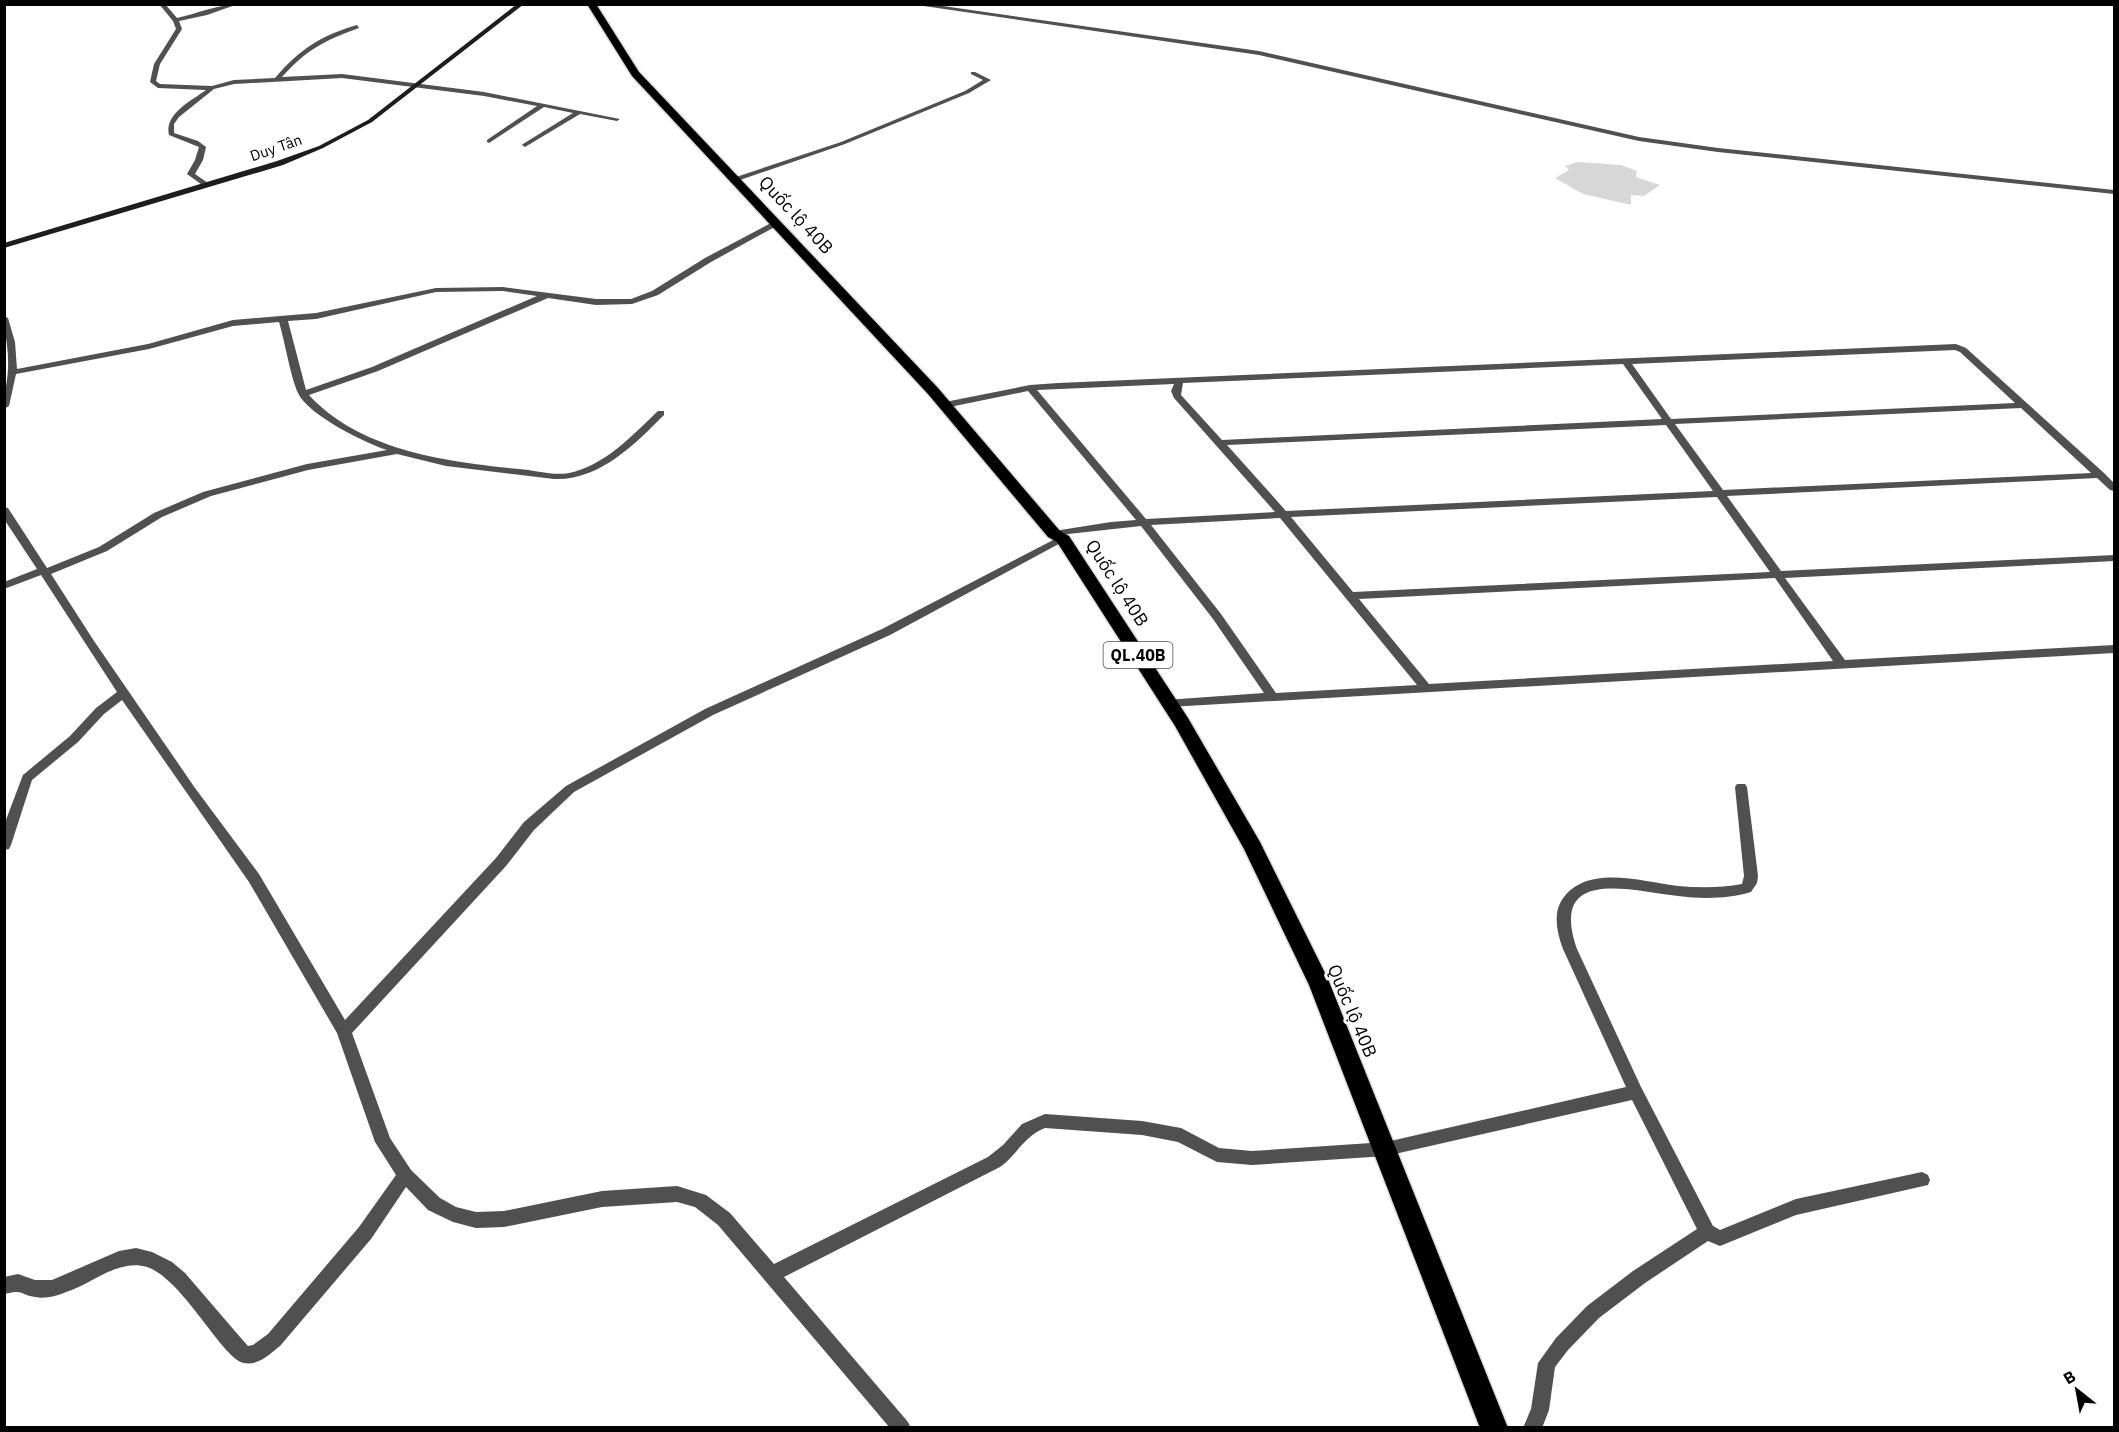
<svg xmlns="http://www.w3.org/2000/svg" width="2119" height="1432" viewBox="0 0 2119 1432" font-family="'IBM Plex Sans',sans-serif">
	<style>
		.green { fill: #d7d7d7 }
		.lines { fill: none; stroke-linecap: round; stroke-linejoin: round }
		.highway-casing { stroke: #dbdbdb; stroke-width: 3 }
		.street { fill: #505050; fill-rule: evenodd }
		.secondary { fill: #1d1d1d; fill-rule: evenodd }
		.highway { fill: #000; fill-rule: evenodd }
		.labels { text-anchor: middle; stroke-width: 6; stroke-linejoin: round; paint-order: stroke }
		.far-street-label { font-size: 15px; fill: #000; stroke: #fff }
		.shield { fill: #fff; stroke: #4c4c4c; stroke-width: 1.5 }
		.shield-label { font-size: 16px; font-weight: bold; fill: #000 }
		.street-label { font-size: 18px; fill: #000; stroke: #fff }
	</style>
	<rect width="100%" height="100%" fill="#fff"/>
	<!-- green -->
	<path class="green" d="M1578 162 1621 165 1637 171 1636 177 1660 185 1644 196 1631 195V205L1583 194 1555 178 1569 170 1565 166Z"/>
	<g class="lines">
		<!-- highway casing -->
		<g class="highway-casing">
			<path id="highway" d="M587 4H596L639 72 938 388 1060 531 1069 536 1188 718 1260 842 1328 979 1508 1428H1480L1309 985 1244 849 1175 726 1057 542 1048 537 928 394 632 76Z"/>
		</g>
		<!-- street -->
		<g class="street">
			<path d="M159 4H165L177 18C195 14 220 4 238 4L207 15 179 21 182 29 160 64 156 81 160 84 212 86 234 80 275 78C300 49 320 36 357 25L359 28C325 40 306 50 282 77L342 74 484 92 620 119 617 121 580 114 525 147 522 145 523 144 573 113 544 107 489 143 487 142V140L537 106 484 96 342 78 234 84 214 89 179 117 174 124V133L198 141 206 147 203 160 195 174 208 183V187H205L187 174 195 160 199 147 169 135C164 114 191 101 206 90L158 88 150 82 154 64 176 29 173 21Z"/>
			<path d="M910 4H929L1259 51 1639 137 1718 148 2114 190V194L1718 152 1639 141 1259 55Z"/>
			<path d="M971 72H975L991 80 969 93 845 144 737 181 730 179 841 142 965 91 983 80 971 74Z"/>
			<path d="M773 222 780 224 711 262 658 295 632 304 596 305 548 298 378 371 309 395C360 451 448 462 519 469 535 470 553 476 569 473 604 466 633 435 658 411H664V415C635 444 599 481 554 479L446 466 397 454 308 470 211 496 162 517 107 551 51 574 94 641 195 788 259 874 345 1020 496 858 524 822 566 786 705 709 882 629 1059 537H1067L1068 539 890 635 713 715 574 792 534 830 506 866 352 1033 390 1138 411 1170 440 1198 456 1207 476 1212 504 1211 602 1191 677 1186 706 1195 730 1213 774 1264 988 1157 1003 1145 1022 1124 1045 1114 1142 1121 1181 1128 1219 1148 1252 1151 1386 1142 1626 1087 1563 949C1557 932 1552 912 1564 897 1590 864 1643 882 1678 886 1699 888 1721 888 1742 884L1744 876 1735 787 1737 784H1745L1747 787 1758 876 1757 883 1751 892C1728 899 1702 899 1678 896 1631 891 1548 866 1577 949L1641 1087 1713 1226 1720 1230 1796 1199 1922 1172 1928 1175 1930 1180 1928 1185 1796 1215 1720 1246 1708 1241 1645 1283 1599 1318 1568 1350 1555 1367 1549 1410 1542 1428H1523L1531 1409 1538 1363 1556 1338 1587 1306 1633 1271 1697 1229 1632 1100 1386 1156 1252 1165 1217 1162 1178 1142 1142 1135 1045 1128C1025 1135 1016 1156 1000 1167L784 1277 908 1422 911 1428H890L718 1225 695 1207 677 1202 602 1207 504 1227 476 1228 453 1222 428 1210 406 1187 371 1239 280 1346C270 1354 258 1366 244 1363 223 1360 183 1279 147 1267 119 1258 92 1284 66 1292 57 1296 45 1299 35 1297 18 1294 25 1289 4 1294V1277L18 1274 35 1280H52L119 1251 136 1248 152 1252 172 1262 185 1273 240 1337 248 1346 253 1345 268 1334 359 1227 396 1175 375 1142 337 1033 249 882 122 700 104 714 78 742 32 780 11 845 9 849 4 850V825L23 775 70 736 96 708 117 692 41 575 4 589V582L37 569 4 519V507L8 508 47 568 99 547 154 513 203 492 307 464 387 450C365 443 308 415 298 393 290 375 285 342 279 322L233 326 149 349 16 374 9 406 4 409C4 392 9 376 8 360 8 345 4 331 4 316L8 318 15 342 17 369 148 344 233 320 316 313 436 288 503 287 596 299H631L652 291 705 258ZM503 291 537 296 372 367 306 390 288 321 316 319 436 292Z"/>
			<path d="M1956 344 1966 348 2104 473 2114 483V491L2110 490 2097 478 1727 496 1781 571 2114 555V561L1785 578 1845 660 2114 645V653L1169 707 1163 703 1165 700 1264 693 1213 619 1141 526 1050 536 1049 534 1050 532 1054 531 1111 522 1136 520 1028 391 945 408 940 405 945 402 1030 385 1058 383ZM1955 350 1960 352 2015 403 1671 419 1632 364ZM1623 364 1662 419 1222 440 1181 395 1183 383ZM1174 384 1171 391 1174 398 1275 512 1146 519 1037 390ZM2021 408 2091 473 1723 490 1675 424ZM1666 425 1713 491 1286 511 1227 445ZM1717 497 1770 572 1353 592 1291 517ZM1280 518 1417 685 1276 693 1221 614 1151 525ZM1775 578 1833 661 1429 684 1359 599Z"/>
		</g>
		<!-- secondary -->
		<path class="secondary" d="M517 4H524L372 122 323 148 283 165 4 248V243L277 161 319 146 368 120Z"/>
		<!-- highway -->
		<use href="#highway" class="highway"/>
	</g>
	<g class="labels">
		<!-- far-street labels -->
		<g class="far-street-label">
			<text transform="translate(276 148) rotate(-19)" y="5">Duy Tân</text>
		</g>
		<!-- shield labels -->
		<rect class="shield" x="1103.5" y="642" width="69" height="26" rx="4.5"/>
		<g class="shield-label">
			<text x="1138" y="661">QL.40B</text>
		</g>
		<!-- street labels -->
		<g class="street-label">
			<text transform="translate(796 215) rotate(47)" y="6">Quốc lộ 40B</text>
			<text transform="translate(1117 583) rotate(57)" y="6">Quốc lộ 40B</text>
			<text transform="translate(1352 1011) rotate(67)" y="6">Quốc lộ 40B</text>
		</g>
	</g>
	<!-- border -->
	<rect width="2119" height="1432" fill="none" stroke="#000000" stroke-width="12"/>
	<!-- north arrow -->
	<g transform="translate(2077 1390) rotate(329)" stroke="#ffffff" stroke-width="4.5" paint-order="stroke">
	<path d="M0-4.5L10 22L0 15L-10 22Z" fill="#000000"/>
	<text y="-9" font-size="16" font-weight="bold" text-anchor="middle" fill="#000000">B</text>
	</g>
</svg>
